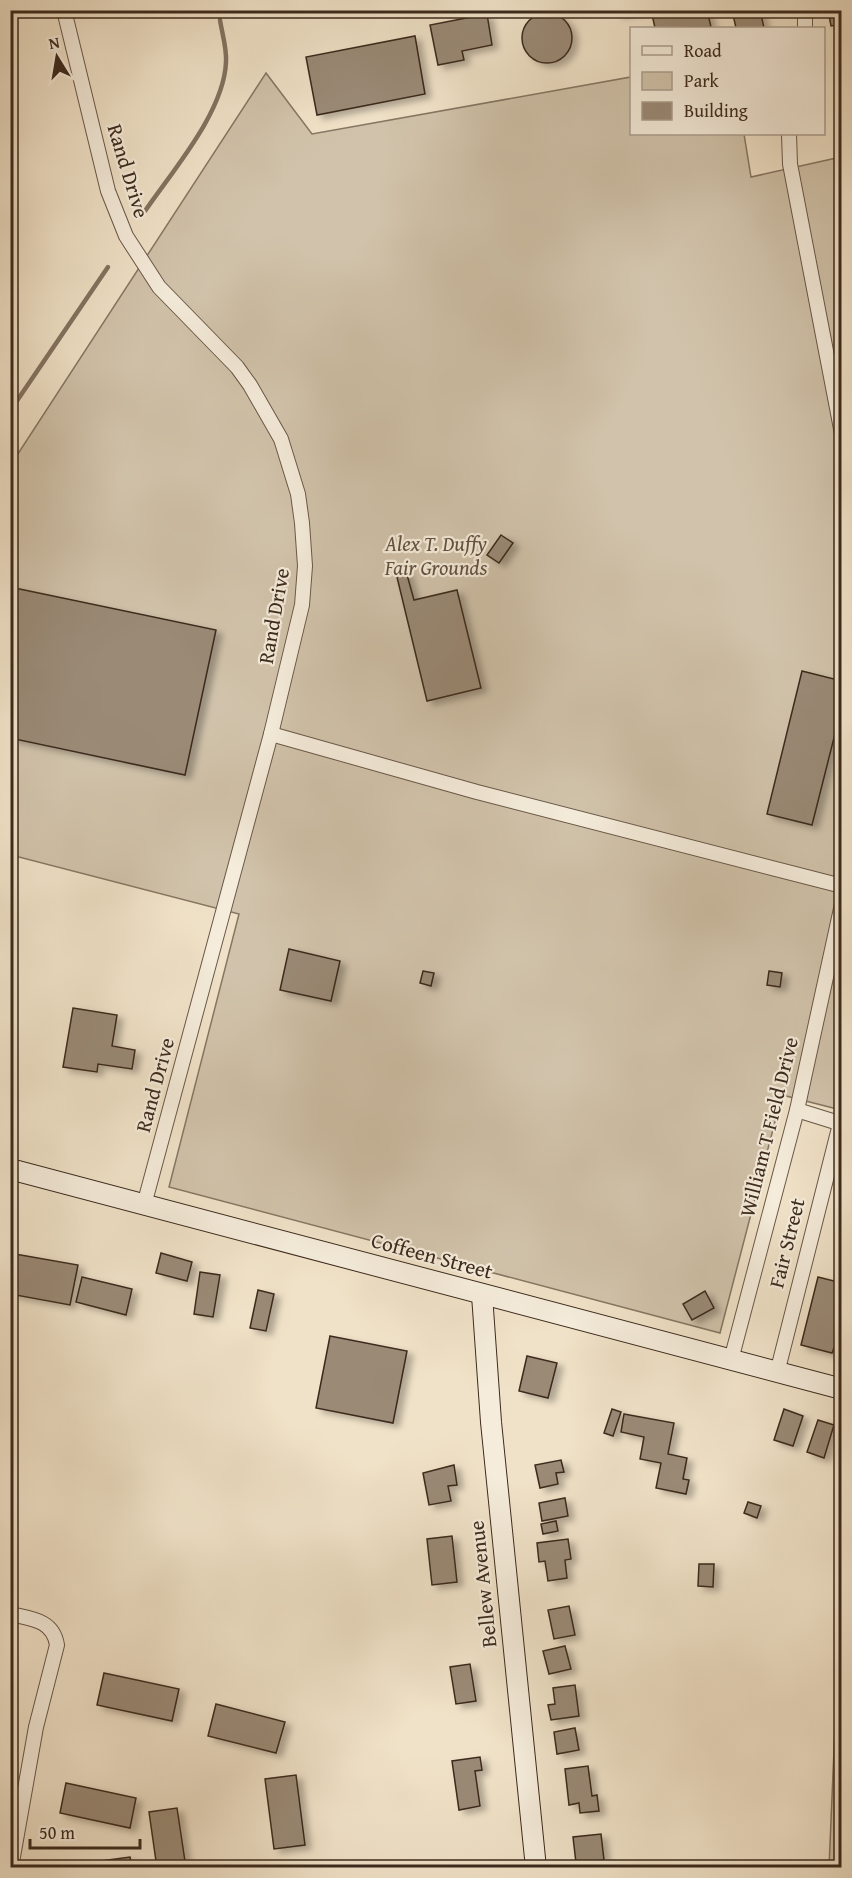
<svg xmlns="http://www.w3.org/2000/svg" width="852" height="1878" viewBox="0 0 852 1878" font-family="'Gentium Book Plus',serif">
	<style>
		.green { fill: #d1c3ab; stroke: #867664; stroke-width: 1.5 }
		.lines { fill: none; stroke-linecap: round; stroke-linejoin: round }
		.stream { stroke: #837361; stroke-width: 4.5 }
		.building { fill: #9a8a76; stroke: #3c2a1d; stroke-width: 1.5; filter: url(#shadow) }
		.street-casing { stroke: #695848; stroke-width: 16 }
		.secondary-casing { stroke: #3c2a1d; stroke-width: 22 }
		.street { stroke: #f5ecdb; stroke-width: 14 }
		.secondary { stroke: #f5ecdb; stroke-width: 20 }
		.labels { text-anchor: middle; stroke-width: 4.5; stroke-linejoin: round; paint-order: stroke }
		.street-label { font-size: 21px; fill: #3c2a1d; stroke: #f5ecdb }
		.park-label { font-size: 21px; font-style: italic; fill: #615040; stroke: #f5ecdb }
	</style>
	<defs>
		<filter id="shadow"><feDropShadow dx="6" dy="4" stdDeviation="3" flood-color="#0004"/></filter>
	</defs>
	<rect width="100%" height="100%" fill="#f0e2c8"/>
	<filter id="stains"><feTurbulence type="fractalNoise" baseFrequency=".00333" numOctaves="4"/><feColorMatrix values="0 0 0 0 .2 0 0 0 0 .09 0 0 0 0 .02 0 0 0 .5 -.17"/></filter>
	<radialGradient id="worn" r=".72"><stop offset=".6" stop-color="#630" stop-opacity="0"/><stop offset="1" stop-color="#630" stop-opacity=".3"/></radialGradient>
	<!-- green -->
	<g class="green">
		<path d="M266 73 312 134 631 77 632 134H744L751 177 841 157V1110L782 1095 720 1333 169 1187 239 914 11 855 10 466Z"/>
		<path d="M841 1587 842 1867 829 1868V1867Z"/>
	</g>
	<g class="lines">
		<!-- stream -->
		<g class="stream">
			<path d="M145 211C173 170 224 112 226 62 227 49 222 33 220 20"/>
			<path d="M10 411 108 267"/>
		</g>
	</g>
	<!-- building -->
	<g class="building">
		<path d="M617 10H636L617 14Z"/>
		<path d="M651 10H707L711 27 655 28Z"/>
		<path d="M732 10H760L764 28H736Z"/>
		<path d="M828 10H842V24L831 26Z"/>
		<circle cx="547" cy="38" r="25"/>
		<path d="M487 14 492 45 462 51 464 60 438 65 430 25Z"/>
		<path d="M415 36 425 94 317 115 306 57Z"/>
		<path d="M501 535 513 543 499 563 487 555Z"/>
		<path d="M406 571 414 600 457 590 481 688 427 701 396 573Z"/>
		<path d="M10 587 216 630 185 775 10 738Z"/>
		<path d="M802 671 842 681V706L812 825 767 814Z"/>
		<path d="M289 949 340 961 331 1001 280 990Z"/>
		<path d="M423 971 434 973 431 986 420 983Z"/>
		<path d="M769 971 782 973 780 987 767 985Z"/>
		<path d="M73 1008 117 1015 112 1046 135 1050 132 1069 98 1064 97 1072 63 1067Z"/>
		<path d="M161 1253 192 1262 187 1281 156 1273Z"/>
		<path d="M15 1254 78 1265 70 1305 10 1294Z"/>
		<path d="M200 1272 220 1275 213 1317 194 1314Z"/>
		<path d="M82 1277 132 1289 126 1315 76 1302Z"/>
		<path d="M818 1277 842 1283 839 1321 842 1322V1350L834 1348 832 1353 801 1345Z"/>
		<path d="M258 1290 274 1294 266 1331 250 1328Z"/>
		<path d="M705 1291 714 1308 692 1320 683 1304Z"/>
		<path d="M330 1336 407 1351 393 1423 316 1408Z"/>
		<path d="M527 1356 557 1363 548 1398 519 1391Z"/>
		<path d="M612 1409 621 1412 613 1436 604 1433Z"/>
		<path d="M784 1409 803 1416 793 1446 774 1440Z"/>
		<path d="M624 1414 674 1423 668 1454 687 1458 683 1479 689 1480 686 1494 656 1488 661 1463 640 1459 644 1437 621 1432Z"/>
		<path d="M818 1420 834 1425 824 1458 807 1452Z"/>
		<path d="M842 1447V1477L835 1476Z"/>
		<path d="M561 1460 564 1472 556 1473 558 1484 540 1488 535 1465Z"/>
		<path d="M454 1465 457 1485 448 1486 451 1501 429 1505 423 1473Z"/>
		<path d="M565 1498 568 1516 542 1521 539 1503Z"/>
		<path d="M748 1502 761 1506 757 1518 744 1513Z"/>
		<path d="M556 1521 558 1531 543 1534 541 1524Z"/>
		<path d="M452 1536 457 1582 432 1585 427 1539Z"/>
		<path d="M568 1539 571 1559 565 1560 567 1578 548 1581 545 1561 539 1562 537 1543Z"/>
		<path d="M699 1564H714L713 1587 698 1586Z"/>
		<path d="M569 1606 575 1635 554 1639 548 1610Z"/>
		<path d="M565 1646 571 1669 549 1674 543 1651Z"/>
		<path d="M470 1664 476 1701 456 1704 450 1667Z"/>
		<path d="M104 1673 179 1689 172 1721 97 1705Z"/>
		<path d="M575 1685 579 1716 551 1720 548 1705 555 1704 553 1688Z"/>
		<path d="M216 1704 285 1722 276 1753 208 1736Z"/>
		<path d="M575 1728 579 1750 557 1754 554 1732Z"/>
		<path d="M480 1757 482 1770 475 1771 480 1806 459 1810 452 1761Z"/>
		<path d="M588 1766 592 1796 597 1795 599 1811 580 1813 579 1803 569 1805 565 1769Z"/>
		<path d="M296 1775 305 1845 274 1849 265 1779Z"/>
		<path d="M66 1783 136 1798 130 1828 60 1813Z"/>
		<path d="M177 1808 186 1868H157L149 1812Z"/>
		<path d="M601 1834 604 1860 576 1863 573 1837Z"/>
		<path d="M130 1857 132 1868 55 1867Z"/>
		<path d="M306 1863 307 1868H278V1867Z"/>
	</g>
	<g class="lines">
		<!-- street casing -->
		<g class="street-casing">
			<g id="street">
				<path d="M64 10 108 191 126 236 159 287 237 367 250 385 281 439 298 494 302 523 305 566 302 605 271 734 144 1205"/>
				<path d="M805 10V28"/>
				<path d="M789 134 790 164 842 434"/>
				<path d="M271 734 477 792 842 886"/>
				<path d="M797 1110 842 1124"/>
				<path d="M731 1360 797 1110 842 904"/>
				<path d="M777 1373 840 1124"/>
				<path d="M10 1614C32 1619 53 1620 57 1645L36 1727 11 1868"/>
			</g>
		</g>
		<!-- secondary casing -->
		<g class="secondary-casing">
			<g id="secondary">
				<path d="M10 1169 842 1389"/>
				<path d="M482 1295 491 1422 536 1868"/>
			</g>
		</g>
		<!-- street -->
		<use href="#street" class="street"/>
		<!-- secondary -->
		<use href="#secondary" class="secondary"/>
	</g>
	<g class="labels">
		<!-- street labels -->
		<g class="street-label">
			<text transform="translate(128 171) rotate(73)" y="7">Rand Drive</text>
			<text transform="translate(274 616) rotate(-80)" y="7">Rand Drive</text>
			<text transform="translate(155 1085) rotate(-75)" y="7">Rand Drive</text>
			<text transform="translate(769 1127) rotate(-76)" y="7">William T Field Drive</text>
			<text transform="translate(787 1243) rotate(-76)" y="7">Fair Street</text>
			<text transform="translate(432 1256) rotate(15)" y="7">Coffeen Street</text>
			<text transform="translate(483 1584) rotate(-96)" y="7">Bellew Avenue</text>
		</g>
		<!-- park labels -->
		<g class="park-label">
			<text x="436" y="551">Alex T. Duffy<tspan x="436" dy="24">Fair Grounds</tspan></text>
		</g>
	</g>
	<!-- margin -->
	<rect width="852" height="1878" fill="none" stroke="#f0e2c8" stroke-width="36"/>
	<rect x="12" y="12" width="828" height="1854" fill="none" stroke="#3c2a1d" stroke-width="3"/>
	<rect x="18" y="18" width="816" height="1842" fill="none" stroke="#3c2a1d" stroke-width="1.5"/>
	<!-- legend -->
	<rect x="630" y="27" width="195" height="108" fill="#f5ecdb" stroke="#ab9e8f" stroke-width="1.5"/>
	<rect x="642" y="46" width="30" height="9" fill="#f5ecdb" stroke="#ab9e8f" stroke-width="1.5"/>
	<text x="684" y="57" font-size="18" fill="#3c2a1d">Road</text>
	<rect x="642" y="72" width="30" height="18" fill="#d1c3ab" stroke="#ab9e8f" stroke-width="1.5"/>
	<text x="684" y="87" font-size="18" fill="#3c2a1d">Park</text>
	<rect x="642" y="102" width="30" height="18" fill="#9a8a76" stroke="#ab9e8f" stroke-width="1.5"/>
	<text x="684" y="117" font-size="18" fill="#3c2a1d">Building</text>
	<!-- north arrow -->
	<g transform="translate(57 57) rotate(349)" stroke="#f5ecdb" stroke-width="4.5" paint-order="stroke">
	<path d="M0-4.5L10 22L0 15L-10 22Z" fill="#3c2a1d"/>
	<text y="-9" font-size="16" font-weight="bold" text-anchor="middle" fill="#3c2a1d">N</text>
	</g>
	<!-- scale -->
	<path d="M30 1839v9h110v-9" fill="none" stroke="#3c2a1d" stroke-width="3"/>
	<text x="39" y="1839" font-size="18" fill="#3c2a1d" stroke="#f5ecdb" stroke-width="4.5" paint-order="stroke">50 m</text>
	<rect width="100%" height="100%" filter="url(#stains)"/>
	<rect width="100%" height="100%" fill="url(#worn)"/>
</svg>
